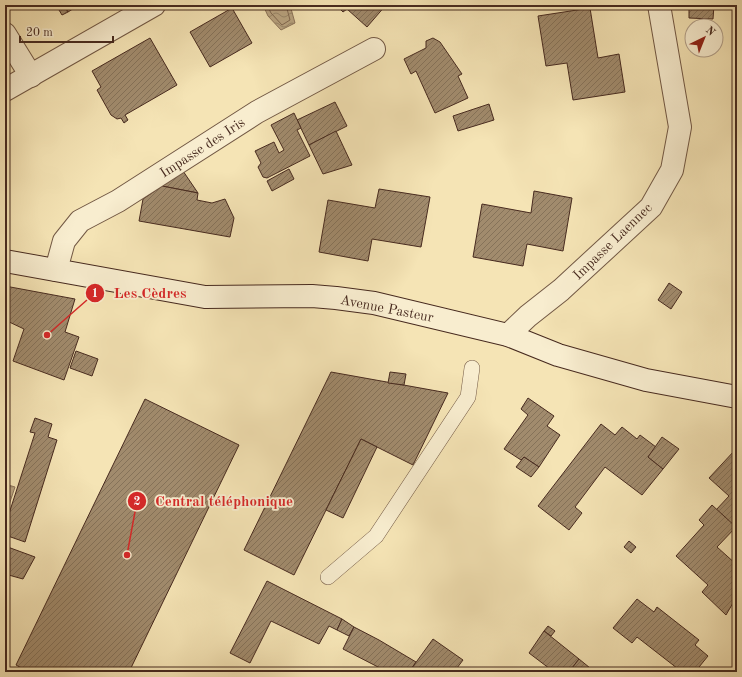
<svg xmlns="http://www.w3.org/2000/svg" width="742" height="677" viewBox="0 0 742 677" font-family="'Old Standard TT',serif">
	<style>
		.water { fill: url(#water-waves); stroke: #8c745a }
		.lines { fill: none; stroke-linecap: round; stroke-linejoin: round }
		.shore { stroke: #806850; stroke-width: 1 }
		.building { fill: url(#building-hatch); stroke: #472a1f }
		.lane-casing { stroke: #725844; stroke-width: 16 }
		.street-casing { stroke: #725844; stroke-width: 24 }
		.secondary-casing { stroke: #472a1f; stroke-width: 24 }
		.lane { stroke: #f8edcf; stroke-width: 15 }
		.street { stroke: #f8edcf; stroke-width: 22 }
		.secondary { stroke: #f8edcf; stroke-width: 22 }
		.labels { text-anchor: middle; stroke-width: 3.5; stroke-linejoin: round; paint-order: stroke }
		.street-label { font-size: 14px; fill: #472a1f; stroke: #f8edcf }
		.leader { fill: none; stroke: #d62828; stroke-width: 1.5 }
		.callout-dot { fill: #d62828; stroke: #f8edcf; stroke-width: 1.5 }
		.mark-label { font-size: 12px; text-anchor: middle; font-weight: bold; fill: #fff }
		.callout-label { font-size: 15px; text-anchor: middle; font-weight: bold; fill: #d62828; stroke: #f8edcf; stroke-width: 3.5; stroke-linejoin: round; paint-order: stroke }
	</style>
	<defs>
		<pattern id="water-waves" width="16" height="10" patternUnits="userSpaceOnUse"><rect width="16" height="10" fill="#baa582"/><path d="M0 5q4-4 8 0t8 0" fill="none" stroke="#99876a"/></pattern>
		<pattern id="building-hatch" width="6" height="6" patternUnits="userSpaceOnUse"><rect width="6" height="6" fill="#a18b6d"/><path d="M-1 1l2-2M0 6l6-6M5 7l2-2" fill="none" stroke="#857259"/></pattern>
	</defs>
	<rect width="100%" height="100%" fill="#f5e4b5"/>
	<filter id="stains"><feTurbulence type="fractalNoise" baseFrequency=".005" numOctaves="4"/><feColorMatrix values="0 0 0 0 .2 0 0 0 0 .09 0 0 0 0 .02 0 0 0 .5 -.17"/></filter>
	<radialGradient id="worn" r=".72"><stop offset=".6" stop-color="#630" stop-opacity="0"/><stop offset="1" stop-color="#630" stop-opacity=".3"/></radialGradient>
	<!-- water -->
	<g class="water">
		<path d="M263 5H290L295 23 281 30 268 16Z"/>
		<path d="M5 484 15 487 6 514H5Z"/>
	</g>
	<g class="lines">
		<!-- shore -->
		<path class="shore" d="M267 5 271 13 282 25 290 20 286 5"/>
	</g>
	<!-- building -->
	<g class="building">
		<path d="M56 5H64L68 12 62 15Z"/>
		<path d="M64 5H79L68 12Z"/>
		<path d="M84 5H93L86 9Z"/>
		<path d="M336 5H386L367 27 347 9 343 12Z"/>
		<path d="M689 5H714L713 19 689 18Z"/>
		<path d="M232 8 252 43 210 67 190 32Z"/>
		<path d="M590 8 598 58 619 54 625 92 573 100 567 63 546 66 538 16Z"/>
		<path d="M150 38 177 85 125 115 128 120 124 123 121 118 117 119 111 115 97 90 101 87 92 71Z"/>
		<path d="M433 38 440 42 462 74 458 76 468 98 435 113 416 71 411 74 404 59 426 48V41Z"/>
		<path d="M335 102 347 126 309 145 297 120Z"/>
		<path d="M489 104 494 120 458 131 453 116Z"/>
		<path d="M294 113 301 128 297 130 310 156 267 178 263 177 258 167 261 163 255 151 274 142 279 153 284 150 271 125Z"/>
		<path d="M336 131 352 165 323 174 309 145Z"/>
		<path d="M289 169 294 179 272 191 267 181Z"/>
		<path d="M183 171 198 193 162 186Z"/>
		<path d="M162 186 198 193 197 200 212 203 225 199 234 218 230 237 139 221 143 199Z"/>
		<path d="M379 189 430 197 421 247 372 239 368 261 319 252 328 200 375 208Z"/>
		<path d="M534 191 572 198 563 251 527 244 523 266 473 257 482 204 531 213Z"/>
		<path d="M669 283 682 292 671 309 658 300Z"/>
		<path d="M5 286 75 299 65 332 79 337 64 380 13 361 24 329 5 320Z"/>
		<path d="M76 351 98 359 92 376 70 368Z"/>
		<path d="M331 372 448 393 413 465 361 439 294 575 244 550Z"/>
		<path d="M390 372 406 374 404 385 388 383Z"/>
		<path d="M528 398 554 416 547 426 560 435 539 467 524 457 521 460 504 449 528 415 521 409Z"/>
		<path d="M145 399 239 445 129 672H29L16 665Z"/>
		<path d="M35 418 52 424 48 437 57 440 25 542 5 535V523H6L35 433 30 432Z"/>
		<path d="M601 424 615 435 622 427 637 439 640 435 656 447 648 457 663 469 642 495 605 467 575 507 582 513 569 530 538 506Z"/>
		<path d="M662 437 679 449 663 469 648 457Z"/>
		<path d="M361 439 377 447 343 518 326 510Z"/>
		<path d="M735 450 737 452V525L735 527 716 510 729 496 709 478Z"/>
		<path d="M524 457 539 467 531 477 516 467Z"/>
		<path d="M712 505 736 527 717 547 737 565V596L726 615 702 592 708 585 676 556 704 525 699 520Z"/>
		<path d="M629 541 636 547 631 553 624 547Z"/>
		<path d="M5 546 35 557 23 579 5 574Z"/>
		<path d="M267 581 342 619 337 630 329 626 319 644 271 621 250 663 230 653Z"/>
		<path d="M637 599 654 612 657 607 699 640 695 645 708 656 695 672H682L637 637 632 643 613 628Z"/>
		<path d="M342 619 354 627 349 636 337 630Z"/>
		<path d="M548 626 555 631 551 636 544 631Z"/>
		<path d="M354 627 379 640 416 662 409 672H378L380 668 343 649Z"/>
		<path d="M544 631 579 659 569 672H554L529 653Z"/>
		<path d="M433 639 463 660 454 672H409Z"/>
		<path d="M579 659 595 672H569Z"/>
	</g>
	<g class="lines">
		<!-- lane casing -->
		<g class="lane-casing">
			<path id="lane" d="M328 577 376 536 468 397 472 368"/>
		</g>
		<!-- street casing -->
		<g class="street-casing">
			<g id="street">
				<path d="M5 34 31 76"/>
				<path d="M5 90 154 5"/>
				<path d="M56 270 64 241 80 221 118 201 257 112 374 49"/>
				<path d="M508 335 528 316 561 290 651 207 672 170 680 127 659 5"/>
			</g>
		</g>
		<!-- secondary casing -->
		<g class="secondary-casing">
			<path id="secondary" d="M5 261 205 297 312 296 336 298 374 303 508 335 558 355 646 380 737 397"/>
		</g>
		<!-- lane -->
		<use href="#lane" class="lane"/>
		<!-- street -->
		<use href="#street" class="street"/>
		<!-- secondary -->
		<use href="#secondary" class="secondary"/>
	</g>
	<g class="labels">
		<!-- street labels -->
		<g class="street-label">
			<text transform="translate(202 147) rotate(-33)" y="5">Impasse des Iris</text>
			<text transform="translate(612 241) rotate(-44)" y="5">Impasse Laennec</text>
			<text transform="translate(387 308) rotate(11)" y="5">Avenue Pasteur</text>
		</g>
	</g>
	<!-- callouts -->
	<path class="leader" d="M47 335L95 293M127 555L137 501"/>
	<g class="callout-dot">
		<circle cx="47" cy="335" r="4"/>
		<circle cx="127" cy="555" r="4"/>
		<circle cx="95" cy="293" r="10"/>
		<circle cx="137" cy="501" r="10"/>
	</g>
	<g class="mark-label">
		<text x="95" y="297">1</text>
		<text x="137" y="505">2</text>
	</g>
	<g class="callout-label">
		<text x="150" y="298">Les Cèdres</text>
		<text x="224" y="506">Central téléphonique</text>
	</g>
	<!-- margin -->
	<rect width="742" height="677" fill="none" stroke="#f5e4b5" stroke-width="20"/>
	<rect x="6" y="6" width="730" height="665" fill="none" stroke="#472a1f" stroke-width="2"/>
	<rect x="10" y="10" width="722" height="657" fill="none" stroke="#472a1f"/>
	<!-- north arrow -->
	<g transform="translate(704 38) rotate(43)"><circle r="19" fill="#f8edcf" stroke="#b19f89"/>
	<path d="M0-3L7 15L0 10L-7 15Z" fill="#8f2418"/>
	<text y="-6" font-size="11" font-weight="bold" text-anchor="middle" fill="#472a1f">N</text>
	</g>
	<!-- scale -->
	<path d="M20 36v6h93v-6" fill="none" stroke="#472a1f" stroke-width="2"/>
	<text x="26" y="36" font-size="12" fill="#472a1f" stroke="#f8edcf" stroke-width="3" paint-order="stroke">20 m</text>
	<rect width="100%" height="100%" filter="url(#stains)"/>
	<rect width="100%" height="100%" fill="url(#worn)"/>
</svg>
